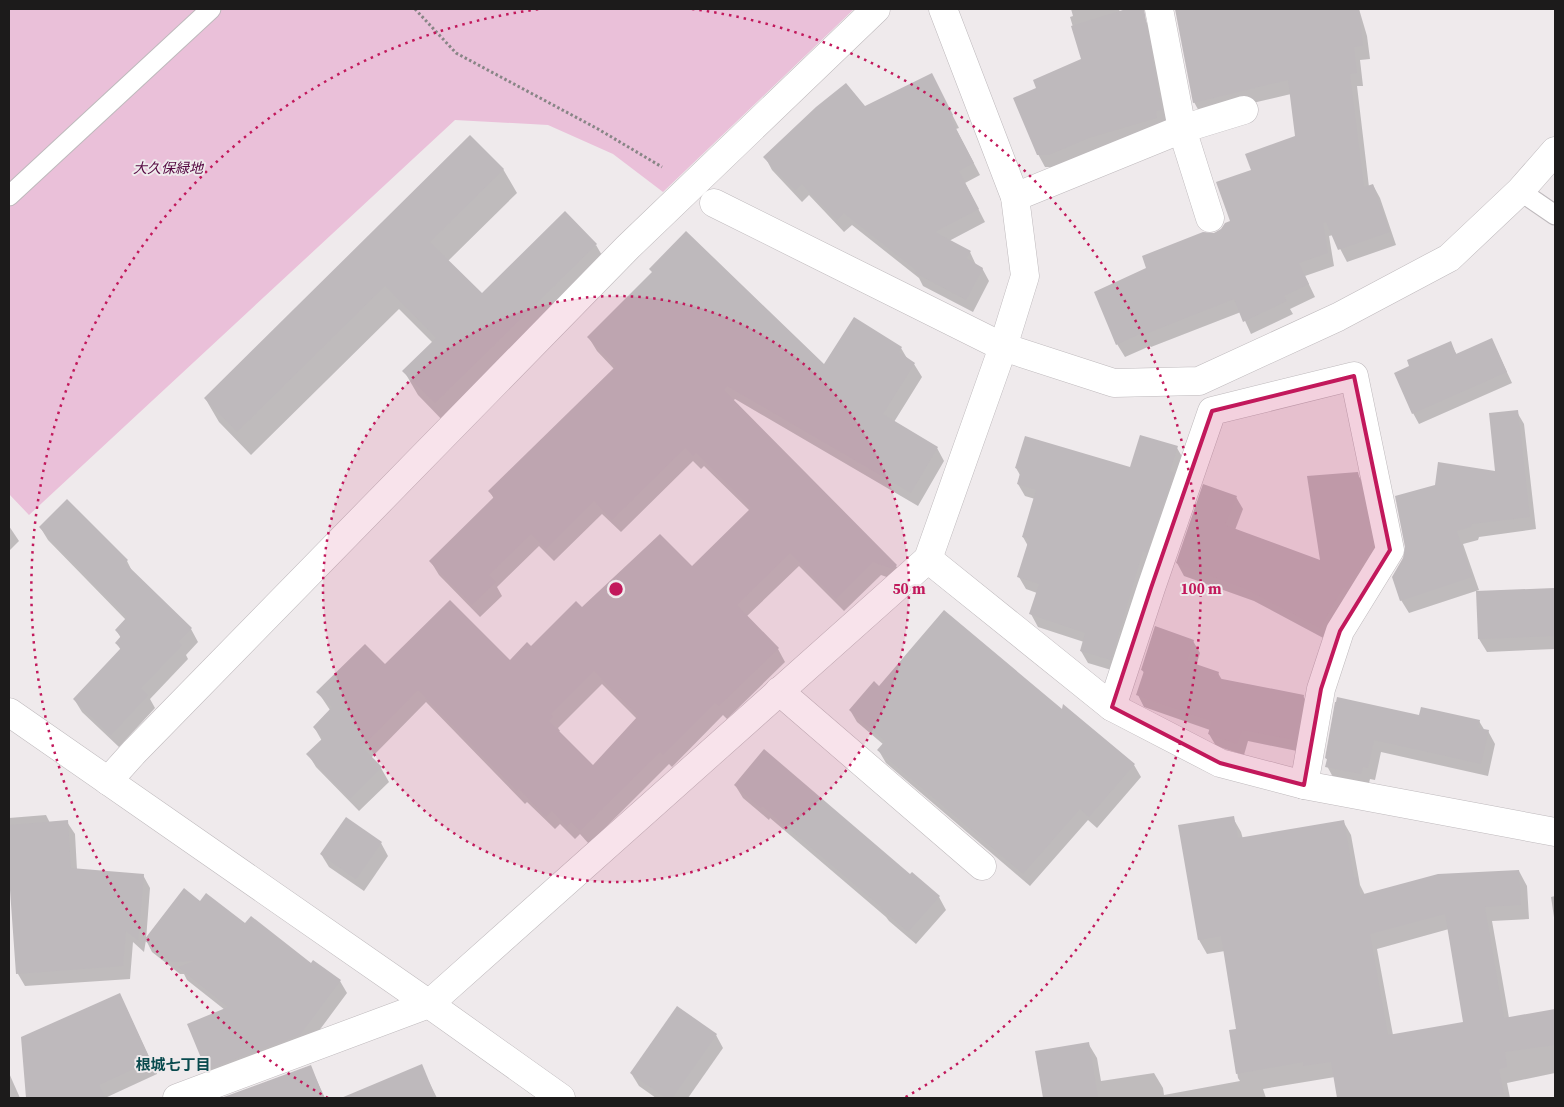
<svg xmlns="http://www.w3.org/2000/svg" width="1564" height="1107" viewBox="0 0 1564 1107" font-family="'Source Serif 4','Noto Sans JP',serif">
	<style>
		.green { fill: #eac0d9 }
		.shadow { fill: #0003; fill-rule: evenodd }
		.building { fill: #beb9bc; fill-rule: evenodd }
		.lines { fill: none; stroke-linecap: round; stroke-linejoin: round }
		.lane-casing { stroke: #beb9bc; stroke-width: 21 }
		.street-casing { stroke: #beb9bc; stroke-width: 29 }
		.secondary-casing { stroke: #beb9bc; stroke-width: 29 }
		.path { stroke: #888586; stroke-width: 3; stroke-dasharray: 2.5 2.5; stroke-linecap: butt }
		.lane { stroke: #fff; stroke-width: 19 }
		.street { stroke: #fff; stroke-width: 28 }
		.secondary { stroke: #fff; stroke-width: 28 }
		.marked { fill: #c2185b; fill-opacity: 0.2; stroke: #c2185b; stroke-width: 4; stroke-linejoin: round }
		.ring { fill: none; stroke: #c2185b; stroke-width: 2.5; stroke-dasharray: 2.5 5 }
		.labels { text-anchor: middle; stroke-width: 4; stroke-linejoin: round; paint-order: stroke }
		.park-label { font-size: 14px; font-style: italic; fill: #540740; stroke: #efeaec }
		.neighbourhood-label { font-size: 15px; font-weight: bold; fill: #094a4e; stroke: #efeaec }
		.centre { fill: #c2185b; stroke: #efeaec; stroke-width: 2.5 }
		.ring-label { font-size: 15px; text-anchor: middle; font-weight: bold; fill: #c2185b; stroke: #efeaec; stroke-width: 4; stroke-linejoin: round; paint-order: stroke }
	</style>
	<rect width="100%" height="100%" fill="#efeaec"/>
	<!-- green -->
	<path class="green" d="M9 9H854L663 192 613 154 548 125 455 120 29 515 9 494Z"/>
	<!-- shadow -->
	<g class="shadow">
		<path d="M1071 9H1119L1123 24 1144 18 1151 30 1169 122 1057 167H1045L1038 154 1037 89 1083 60 1070 17 1073 16Z"/>
		<path d="M1176 9H1359L1367 36 1370 59 1360 60 1363 86H1357L1369 187 1373 185 1380 198 1396 245 1347 262 1333 235 1329 236 1334 266 1305 276 1315 297 1290 309 1293 314 1251 334 1241 312 1151 347 1150 346 1125 357 1117 344 1148 269 1216 234 1231 221 1252 171 1296 137 1291 94 1201 115 1194 102Z"/>
		<path d="M938 87 959 128 956 129 980 175 965 183 985 222 949 241 970 252 976 265 982 268 989 281 973 312 923 286 919 278 852 225 844 232 809 195 802 202 772 170 765 157 864 107Z"/>
		<path d="M503 169 517 193 448 261 482 295 596 245 610 269 449 427 418 395 404 371 433 343 399 309 251 455 219 422 205 398Z"/>
		<path d="M589 338 824 366 901 348 908 360 914 364 922 377 894 422 937 448 944 461 918 506 735 399 733 401 896 566 904 579 901 582 881 575 844 611 799 566 746 617 778 649 785 662 727 719 723 715 672 767 669 764 589 844 580 834 575 839 560 824 555 829 527 802 525 804 426 702 371 758 381 768 389 782 359 811 316 767 308 754 322 741 314 727 330 710 318 692 385 666 510 662 582 609 692 568 750 511 704 466 701 469 693 461 621 532 602 514 554 561 539 546 497 587 502 596 480 617 439 575 431 562 494 499 490 492 614 369 597 351ZM602 684 637 719 593 766 558 732 560 731 558 728Z"/>
		<path d="M1492 340 1512 383 1419 424 1413 413 1411 366 1450 343 1457 355Z"/>
		<path d="M1517 412 1524 424 1536 529 1479 537 1478 540 1463 544 1479 590 1409 613 1401 600 1497 472Z"/>
		<path d="M1177 448 1184 460 1118 672 1088 663 1081 651 1084 642 1038 627 1031 614 1037 593 1026 589 1019 577 1028 546 1023 537 1035 499 1025 496 1018 484 1020 475 1016 468 1130 469Z"/>
		<path d="M1357 473 1364 485 1379 557 1327 640 1254 601 1184 576 1177 563 1236 497 1243 509 1235 530 1322 562Z"/>
		<path d="M9 526 19 541 9 551Z"/>
		<path d="M40 527 127 561 134 575 191 629 198 642 186 655 188 659 150 699 155 708 119 747 82 712 74 699 121 650 116 643 121 638 116 630 126 620 48 540Z"/>
		<path d="M1554 589 1555 592V649L1487 652 1479 639Z"/>
		<path d="M1193 641 1200 653 1196 666 1218 673 1222 680 1303 696 1310 708 1302 752 1248 741 1244 755 1216 746 1209 734 1210 730 1144 707 1138 695 1145 674 1142 670Z"/>
		<path d="M850 710 1062 711 1134 765 1141 777 1097 828 1088 820 1030 886 886 763 879 751 884 745 857 722Z"/>
		<path d="M1420 716 1479 721 1485 731H1488L1495 744 1488 776 1381 752 1375 780 1370 779 1368 787 1334 779 1327 766 1328 761 1326 758Z"/>
		<path d="M735 785 910 876 939 897 946 910 916 944 889 921 886 917 770 818 769 820 743 798Z"/>
		<path d="M46 815 50 823 67 822 75 834 77 870 143 875 150 888 146 940 200 902 246 925 311 965 313 962 340 981 347 993 307 1047 212 1076 205 1064 225 1010 187 980 184 974H180L152 952 146 940 144 952 133 942 130 979 25 986 18 974 10 881 9 878V818Z"/>
		<path d="M1233 818 1241 832 1243 839 1343 821 1351 835 1360 885 1365 895 1519 871 1527 886 1529 919 1492 921 1509 1018 1555 1011V1073L1507 1083 1510 1098H1339L1335 1077 1263 1089 1266 1098H1044L1037 1052 1088 1043 1097 1058 1101 1081 1154 1073 1163 1088 1164 1095 1240 1081 1238 1078 1230 1031 1238 1030 1225 951 1207 954 1199 940ZM1449 929 1465 1023 1393 1035 1377 949Z"/>
		<path d="M381 843 388 856 364 891 329 867 321 854Z"/>
		<path d="M1555 896V924L1551 897Z"/>
		<path d="M126 1008 157 1074 105 1098H27L23 1038Z"/>
		<path d="M716 1035 723 1048 688 1098H656L639 1086 631 1073Z"/>
		<path d="M310 1066 325 1098H272L266 1083Z"/>
		<path d="M421 1066 437 1098H344Z"/>
		<path d="M9 1073 20 1098H9Z"/>
	</g>
	<!-- building -->
	<g class="building">
		<path d="M1126 9H1144L1162 110 1156 111 1157 118 1089 138 1049 155H1037L1013 98 1036 88 1033 80 1081 59 1071 26Z"/>
		<path d="M1175 9H1359L1363 46 1354 47 1357 73 1350 74 1364 187 1373 184 1390 232 1338 250 1326 222 1323 223 1328 253 1299 263 1309 284 1284 296 1287 301 1243 322 1234 299 1143 335 1142 333 1116 345 1094 292 1146 268 1142 256 1203 232 1214 233 1221 229 1225 223 1230 221 1216 182 1251 170 1245 154 1295 136 1288 80 1193 103Z"/>
		<path d="M932 73 953 115 950 117 974 163 959 171 979 209 935 232 971 251 966 258 983 268 966 300 915 273 916 270 844 213 837 220 802 184 795 190 763 157 816 107 846 83 865 106Z"/>
		<path d="M470 135 504 169 430 242 482 293 565 211 597 244 435 403 402 371 436 338 385 286 237 432 204 398Z"/>
		<path d="M686 231 824 364 854 317 902 347 899 352 915 363 883 414 938 447 911 493 727 386 724 390 897 565 893 569 873 562 836 599 790 553 737 605 779 648 719 706 715 703 663 755 660 752 580 831 571 822 567 827 552 811 546 817 519 789 517 791 418 690 362 747 382 767 350 799 306 754 323 738 313 727 332 707 316 692 365 644 385 664 450 600 510 660 527 642 531 646 576 601 582 607 660 534 692 566 751 508 696 453 693 456 685 448 612 520 594 501 546 549 531 534 489 575 496 582 472 605 429 561 494 497 488 491 616 366 587 337 652 272 649 269ZM594 671 638 716 593 765 549 721 553 717 551 714Z"/>
		<path d="M1492 338 1507 372 1412 414 1394 373 1409 366 1407 360 1451 341 1456 354Z"/>
		<path d="M1518 410 1530 517 1472 524 1471 527 1457 531 1472 577 1400 601 1392 577 1403 558 1405 547 1395 496 1435 485 1438 462 1495 471 1489 413Z"/>
		<path d="M1140 435 1178 446 1170 471 1174 473 1147 553 1143 551 1111 660 1080 651 1085 633 1029 614 1039 584 1017 577 1029 539 1022 537 1036 490 1017 484 1021 470 1015 468 1025 436 1130 467Z"/>
		<path d="M1358 472 1373 544 1347 589 1343 587 1320 628 1246 589 1176 563 1203 484 1237 496 1225 525 1320 560 1307 476Z"/>
		<path d="M67 499 128 560 125 563 192 628 178 642 182 645 141 688 148 695 111 735 73 699 121 648 115 643 121 636 115 630 127 617 39 527Z"/>
		<path d="M1554 588 1555 636 1478 639 1476 591Z"/>
		<path d="M944 610 1062 709 1063 704 1135 764 1089 817 1080 809 1023 874 877 750 885 741 849 710 874 681 879 686Z"/>
		<path d="M1155 626 1194 640 1187 661 1219 672 1217 678 1304 695 1296 740 1242 730 1237 744 1208 734 1212 721 1136 695 1144 671 1141 670Z"/>
		<path d="M1337 697 1419 715 1421 707 1480 720 1478 728 1489 730 1481 764 1374 740 1368 768 1363 767 1361 774 1325 767 1327 759 1325 758 1335 702H1336Z"/>
		<path d="M764 749 910 874 912 872 940 896 908 932 880 908 881 907 762 806 761 808 734 785Z"/>
		<path d="M1234 816 1238 838 1344 820 1354 878 1357 877 1360 895 1438 874 1519 870 1521 905 1485 907 1504 1018 1555 1009V1045L1505 1052 1507 1067 1499 1069 1504 1094 1483 1098H1337L1331 1062 1303 1066V1062L1236 1074 1229 1030 1236 1029 1221 936 1198 940 1178 825ZM1445 914 1463 1022 1388 1035 1370 934Z"/>
		<path d="M346 817 382 842 356 879 320 854Z"/>
		<path d="M68 820 71 868 144 874 138 940 126 931 123 966 16 974 9 876V825Z"/>
		<path d="M184 888 200 901 206 893 245 923 251 916 311 963 313 960 341 980 300 1035 206 1070 187 1024 228 1007 178 967 194 961 172 962 144 940Z"/>
		<path d="M120 993 151 1061 99 1085 105 1098H26L21 1037Z"/>
		<path d="M677 1006 717 1034 672 1098H666L630 1073Z"/>
		<path d="M1089 1042 1098 1098H1043L1035 1051Z"/>
		<path d="M422 1064 436 1098H341Z"/>
		<path d="M311 1065 324 1098H221Z"/>
	</g>
	<g class="lines">
		<!-- lane casing -->
		<g class="lane-casing">
			<g id="lane">
				<path d="M1520 191 1555 215"/>
				<path d="M9 196 211 9"/>
			</g>
		</g>
		<!-- street casing -->
		<g class="street-casing">
			<g id="street">
				<path d="M1159 9 1182 129 1210 218"/>
				<path d="M1015 197 1182 129 1244 110"/>
				<path d="M714 203 1003 347 1114 383 1199 381 1338 317 1449 258 1520 191 1555 151"/>
				<path d="M928 559 1112 707 1220 763 1304 785 1555 832"/>
				<path d="M779 691 982 866"/>
				<path d="M1112 707 1151 588 1212 411 1354 376 1390 550 1340 631 1321 689 1304 785"/>
				<path d="M108 781 134 752 628 247 876 9"/>
				<path d="M177 1098 429 1004 928 559 1003 347 1025 276 1015 197 943 9"/>
			</g>
		</g>
		<!-- secondary casing -->
		<g class="secondary-casing">
			<path id="secondary" d="M9 712 429 1004 561 1098"/>
		</g>
		<!-- path -->
		<path class="path" d="M415 9 456 53 598 129 662 167"/>
		<!-- lane -->
		<use href="#lane" class="lane"/>
		<!-- street -->
		<use href="#street" class="street"/>
		<!-- secondary -->
		<use href="#secondary" class="secondary"/>
	</g>
	<!-- marked area -->
	<path class="marked" d="M1354 376 1390 550 1340 631 1321 689 1304 785 1220 763 1112 707 1151 588 1212 411Z"/>
	<!-- distance rings -->
	<circle cx="616" cy="589" r="293" fill="#c2185b" fill-opacity=".12"/>
	<g class="ring">
		<circle cx="616" cy="589" r="293"/>
		<path d="M328 1098A585 585 0 0 1 540 9M692 9A585 585 0 0 1 904 1098"/>
	</g>
	<g class="labels">
		<!-- park labels -->
		<g class="park-label">
			<text x="168" y="173">大久保緑地</text>
		</g>
		<!-- neighbourhood labels -->
		<g class="neighbourhood-label">
			<text x="173" y="1070">根城七丁目</text>
		</g>
	</g>
	<circle cx="616" cy="589" r="8" class="centre"/>
	<g class="ring-label">
		<text x="909" y="594">50 m</text>
		<text x="1201" y="594">100 m</text>
	</g>
	<!-- border -->
	<rect width="1564" height="1107" fill="none" stroke="#1c1b1b" stroke-width="20"/>
</svg>
